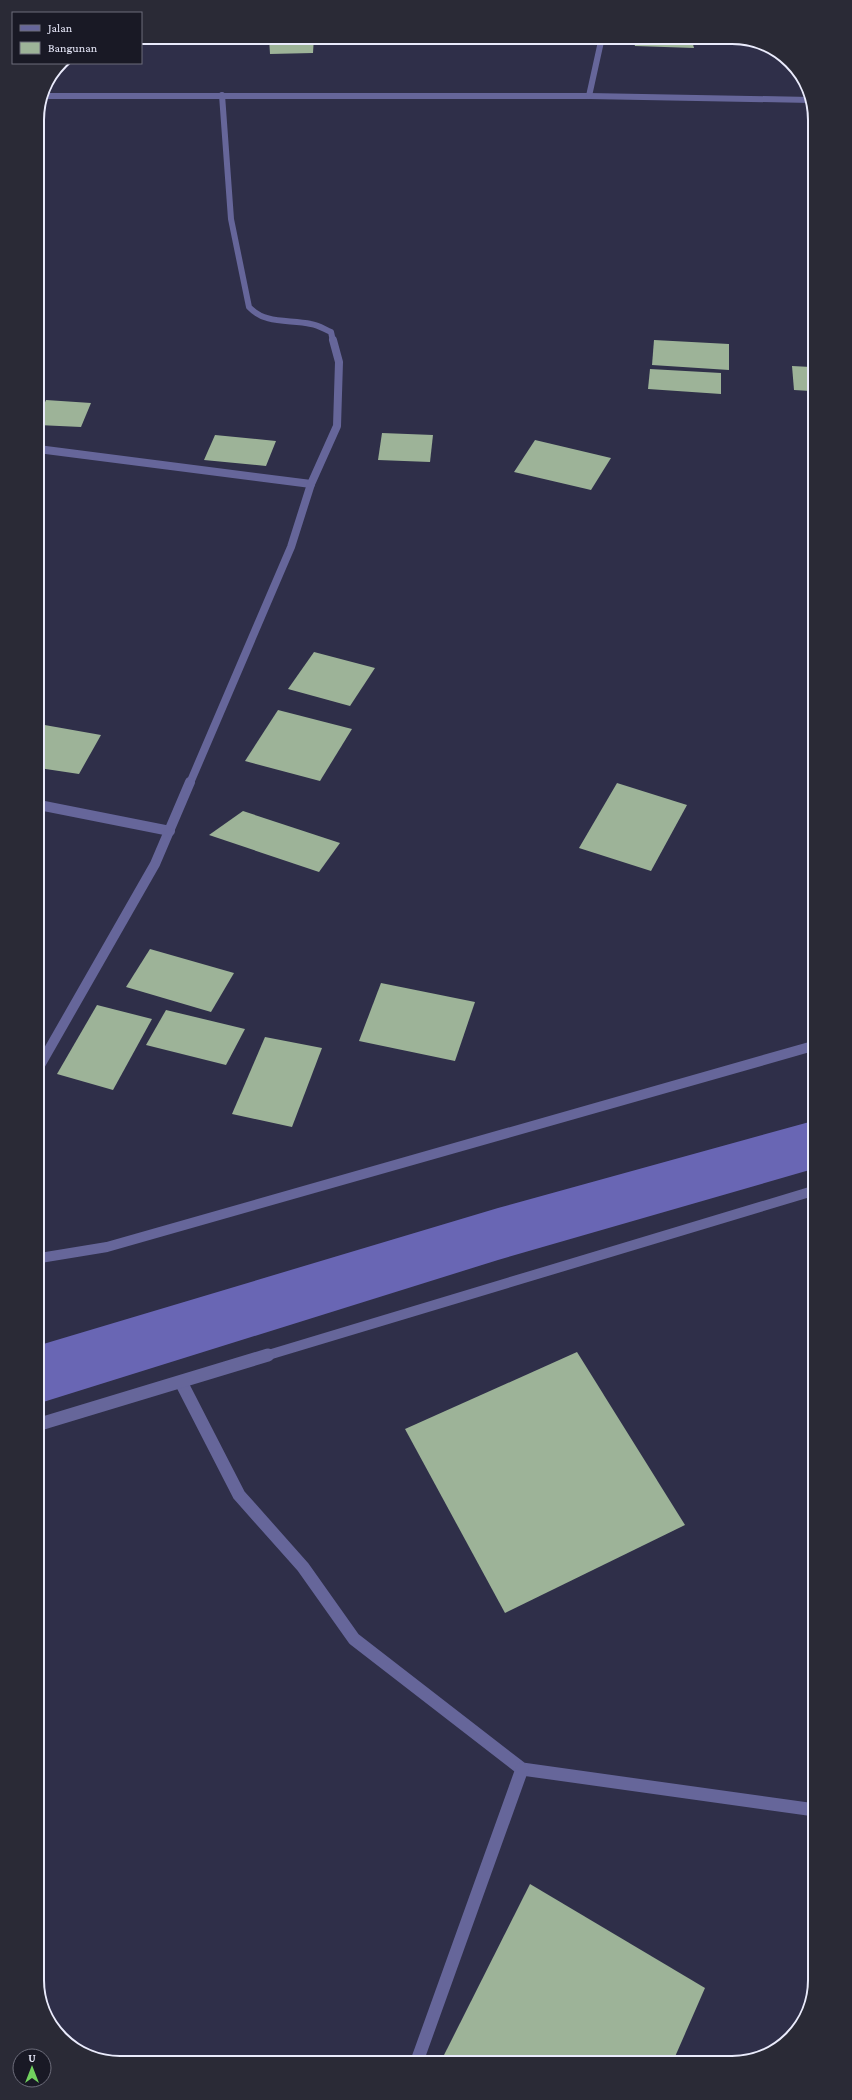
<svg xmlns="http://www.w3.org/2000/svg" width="852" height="2100" viewBox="0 0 852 2100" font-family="'Crimson Pro',serif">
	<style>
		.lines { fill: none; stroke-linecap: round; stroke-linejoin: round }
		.canal { fill: #6966b4; fill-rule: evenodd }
		.building { fill: #9db398 }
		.minor-far3 { stroke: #66669a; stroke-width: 6 }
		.minor-far2 { stroke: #66669a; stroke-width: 8 }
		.minor-far1 { stroke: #66669a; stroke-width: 10 }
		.minor { stroke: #66669a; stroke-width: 13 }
		.rim { fill: none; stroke: #eaebfc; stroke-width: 2 }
	</style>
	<rect width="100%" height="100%" fill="#2f2f49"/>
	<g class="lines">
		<!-- canal -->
		<path class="canal" d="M813 1121V1169L498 1260 40 1403V1345L498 1208Z"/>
	</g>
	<!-- building -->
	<g class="building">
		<path d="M269 37H314L313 53 270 54Z"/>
		<path d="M632 37H691L694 48 635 46Z"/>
		<path d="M654 340 729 344V370L652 365Z"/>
		<path d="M792 366 811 367V391L794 390Z"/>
		<path d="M650 369 721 373V394L648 389Z"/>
		<path d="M46 400 91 403 81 427 38 425V418Z"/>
		<path d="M382 433 433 435 430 462 378 460Z"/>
		<path d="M215 435 276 441 266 466 204 460Z"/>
		<path d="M535 440 611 458 591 490 514 472Z"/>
		<path d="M314 652 375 668 350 706 288 689Z"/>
		<path d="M278 710 352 729 320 781 245 761Z"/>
		<path d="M39 724 101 735 79 774 39 768Z"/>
		<path d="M617 783 687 805 651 871 579 848Z"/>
		<path d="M243 811 340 843 319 872 209 835Z"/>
		<path d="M150 949 234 973 211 1012 126 987Z"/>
		<path d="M381 983 475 1002 455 1061 359 1041Z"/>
		<path d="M97 1005 152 1019 113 1090 57 1074Z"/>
		<path d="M166 1010 245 1029 226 1065 146 1045Z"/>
		<path d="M265 1037 322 1048 292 1127 232 1114Z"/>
		<path d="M577 1352 685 1525 505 1613 405 1429Z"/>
		<path d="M530 1884 705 1988 674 2059 441 2061Z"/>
	</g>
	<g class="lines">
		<!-- minor-far3 -->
		<g class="minor-far3">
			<path d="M222 95 231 219 249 307C266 325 289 319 311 324 318 325 324 329 331 332L333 341"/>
			<path d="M42 96H589L811 100"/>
			<path d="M589 96 602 37"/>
		</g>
		<!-- minor-far2 -->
		<g class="minor-far2">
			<path d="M38 449 311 484"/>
			<path d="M190 783 291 547 311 484 337 426 339 362 333 340"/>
		</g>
		<!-- minor-far1 -->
		<g class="minor-far1">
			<path d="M39 805 170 831"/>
			<path d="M39 1067 155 864 190 782"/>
			<path d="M40 1258 107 1247 813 1046"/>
			<path d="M265 1356 813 1191"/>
		</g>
		<!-- minor -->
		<g class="minor">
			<path d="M181 1382 239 1495 303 1567 354 1639 522 1769 815 1810"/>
			<path d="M40 1424 268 1355"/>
			<path d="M417 2061 522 1769"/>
		</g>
	</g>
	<!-- crop -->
	<path d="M0 0H852V2100H0ZM120 44H732A76 76 0 0 1 808 120V1980A76 76 0 0 1 732 2056H120A76 76 0 0 1 44 1980V120A76 76 0 0 1 120 44Z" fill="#2a2a36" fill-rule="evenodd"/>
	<path class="rim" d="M120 44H732A76 76 0 0 1 808 120V1980A76 76 0 0 1 732 2056H120A76 76 0 0 1 44 1980V120A76 76 0 0 1 120 44Z"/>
	<!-- legend -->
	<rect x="12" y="12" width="130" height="52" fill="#191925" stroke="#6d6d7b"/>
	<rect x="20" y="25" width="20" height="6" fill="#66669a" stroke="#6d6d7b"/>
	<text x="48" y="32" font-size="12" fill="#eaebfc">Jalan</text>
	<rect x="20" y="42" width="20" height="12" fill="#9db398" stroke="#6d6d7b"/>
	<text x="48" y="52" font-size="12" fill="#eaebfc">Bangunan</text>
	<!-- north arrow -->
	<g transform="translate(32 2068)"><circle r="19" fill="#191925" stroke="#6d6d7b"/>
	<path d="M0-3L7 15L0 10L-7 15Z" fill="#71d25e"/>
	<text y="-6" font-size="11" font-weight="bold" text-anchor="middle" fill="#eaebfc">U</text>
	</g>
</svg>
